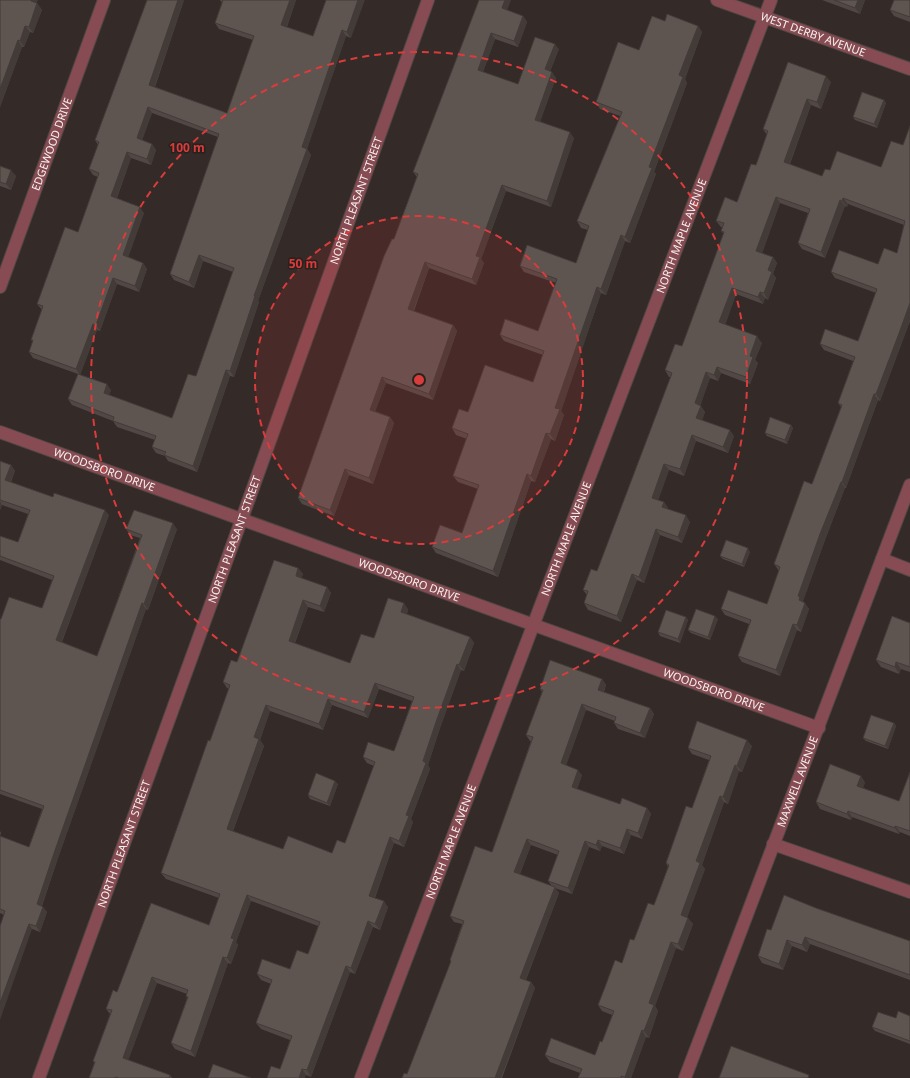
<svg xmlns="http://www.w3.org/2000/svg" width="910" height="1078" viewBox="0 0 910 1078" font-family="'Noto Sans',sans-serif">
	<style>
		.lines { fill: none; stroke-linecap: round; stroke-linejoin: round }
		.street-casing { stroke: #504643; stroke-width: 14 }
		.street { stroke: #864b53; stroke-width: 12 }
		.wall { fill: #514845; fill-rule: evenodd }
		.shaded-wall { fill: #423b38 }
		.building { fill: #5e5450; stroke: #423b38; fill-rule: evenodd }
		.ring { fill: none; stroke: #da3c3c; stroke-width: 2; stroke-dasharray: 7 5 }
		.labels { text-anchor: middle; stroke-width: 3; stroke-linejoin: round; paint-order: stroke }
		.street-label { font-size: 11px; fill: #f9f3f0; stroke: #29211d }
		.centre { fill: #da3c3c; stroke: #29211d; stroke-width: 2 }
		.ring-label { font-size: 12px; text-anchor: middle; font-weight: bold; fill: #da3c3c; stroke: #29211d; stroke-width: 3; stroke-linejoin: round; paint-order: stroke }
	</style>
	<rect width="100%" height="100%" fill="#342a27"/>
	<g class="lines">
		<!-- street casing -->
		<g class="street-casing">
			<g id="street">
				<path id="s1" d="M717 0 910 69"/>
				<path id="s2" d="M0 287 104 0"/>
				<path id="s3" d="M0 432 819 728"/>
				<path d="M882 559 910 570"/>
				<path d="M773 844 910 892"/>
				<path id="s4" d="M39 1078 249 499 428 0"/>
				<path id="s5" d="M361 1078 771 0"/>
				<path id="s6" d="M685 1078 910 485"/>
			</g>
		</g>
		<!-- street -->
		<use href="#street" class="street"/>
	</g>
	<!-- wall -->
	<g class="wall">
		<path d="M0 0 37 3 42 10 33 33 30 32 24 47H22L0 107Z"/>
		<path d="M184 0 155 87 227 113 253 40 219 29 215 23 222 3 220 0H296L287 27 313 36 326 0 351 38 346 36 307 149 311 155 258 301 259 302 234 377 230 376 197 472 168 461 165 456 156 453 152 447 155 440 117 427 113 421 72 405 68 399 78 374 33 358 29 352 33 342 31 340 42 310 37 304 78 232 98 177 93 175 89 169 98 145 95 140ZM152 113 218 137 170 274 174 280 194 288 203 261 233 272 196 376 172 418 109 395 111 390 80 375 97 330 100 331 117 284 139 292 147 269 143 263 128 257 144 213 117 198 131 158 151 165 156 150 152 144 142 140Z"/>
		<path d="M479 0 523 16 527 22 518 47 495 39 483 72 518 84 559 49 550 71 556 78 540 121 574 138 551 207 506 191 481 259 484 263 476 285 429 268 414 311 453 325 457 331 433 400 386 383 375 411 390 417 394 423 373 484 349 475 334 516 302 504 298 498 417 177 413 172Z"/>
		<path d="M822 0H865L860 14Z"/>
		<path d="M910 0V22L894 16 890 10Z"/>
		<path d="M665 21 698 26 702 32 685 79 687 83 654 172 656 174 630 243 625 241 606 295 601 293 561 411 564 415 555 441 551 439 535 482 531 481 498 577 436 553 432 547 462 533 478 489 458 482 453 476 467 439 456 435 452 428 468 412 533 382 543 355 504 341 500 335 538 331 556 283 524 272 520 266 576 263 588 230 581 228 577 221 620 116 600 109 596 102 639 50Z"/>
		<path d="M831 82 821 109 811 105 790 164 822 176 830 170 881 167 903 145 910 126V321L880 401 878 400 846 488H845L825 540 803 601 809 609 801 632 797 630 780 676 742 662 738 656 749 624 725 615 721 609 767 604 779 571 774 564 812 484 841 407 838 403 853 361 824 350 820 344 858 341 876 293 835 278 831 272 878 264 897 253 904 225 848 204 847 207 845 206 825 258 802 249 798 243 808 213 780 203 762 253 773 257 777 263 773 274 776 278 768 300 765 298 763 304 736 294 725 325 762 343 755 360 758 363 750 384 721 373 718 381 710 378 700 405 705 412 702 420 734 436 728 453 696 441 684 476 669 470 658 500 664 502 668 508 667 509 690 522 682 543 660 535 644 583 637 580 621 622 588 610 584 603 587 595 583 590 597 571 671 377H669L665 370 682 346 724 234 721 231 723 228 721 227 716 221 737 202 756 165 767 135 763 129Z"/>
		<path d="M884 100 886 103 877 128 855 120 853 117Z"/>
		<path d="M0 166 16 176 11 190 0 186Z"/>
		<path d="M791 425 793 428 787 444 767 436 765 433Z"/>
		<path d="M0 461 11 465 15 471 11 482 53 497 109 515 62 642 97 656 140 538 130 535 126 529H177L148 610 146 609 57 861 42 906 43 907 47 912 40 932 32 929 0 913V831L1 833 0 836 29 847 42 809 0 794V619H1L42 608 52 580 0 560V536L18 542 28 514 2 505 0 510Z"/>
		<path d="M750 552 744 567 723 559 720 556Z"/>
		<path d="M298 568 303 574 301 578 327 587 331 593 324 612 308 607 295 643 350 663 374 638 408 609 407 614 470 637 474 643 464 671 461 670 440 728 428 765 430 769 411 819 413 822 404 847 394 843 375 898 388 907 380 930 373 927 355 974 350 972 311 1077 306 1075 280 1069 290 1040 261 1029 256 1023 271 984 261 980 257 974 290 969 308 954 318 926 251 901 236 942 238 945 231 964 228 963 195 1057 175 1049 171 1043 187 998 186 996 187 994 157 983 128 1060 170 1075 172 1078H89L94 1063 93 1061 110 1014 106 1009 117 992 209 925 219 898 166 879 161 873 229 689 227 688 223 682ZM379 689 412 701 394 751 363 757 367 763 374 766 345 843 332 853 283 849 233 831 264 746 260 740 270 711 323 730 332 705 368 718Z"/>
		<path d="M686 617 688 620 680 643 660 636 658 632Z"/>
		<path d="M718 619 710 640 691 633 688 630Z"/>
		<path d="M910 623V672L901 669 899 674 881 667 876 660Z"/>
		<path d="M602 679 606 685 604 692 650 708 654 714 645 738 618 729 614 723 615 721 586 710 566 765 582 775 577 789 620 804 647 808 651 814 642 839 631 835 624 854 602 846 600 851 589 847 572 894 555 888 559 893 526 980 531 982 535 988 502 1078H402L407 1074 451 962 450 960 462 924 454 922 450 916 492 852 531 741H530L526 735 542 692 540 689ZM531 845 558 855 548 881 552 886 520 874Z"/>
		<path d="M894 723 896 726 888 749 866 741 863 738Z"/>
		<path d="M752 746 742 772 739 771 728 804 724 802 702 865 705 869 687 917 693 924 683 951 676 948 655 1006 658 1011 649 1038 646 1037 631 1078H578L580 1073 550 1062 545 1055H595L602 1042 612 1015 602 1011 598 1005 654 905 668 867 666 863 692 808 709 760 692 754 688 748Z"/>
		<path d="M910 772V836L900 832 899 834 852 817 851 820 820 809 816 802 865 782 863 788 899 801Z"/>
		<path d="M338 784 330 806 310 799 308 795Z"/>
		<path d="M816 908 910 941V980L810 944 807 952 792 946 783 970 762 963 758 956 771 930Z"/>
		<path d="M910 1016V1044L875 1031 872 1027 896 1018Z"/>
	</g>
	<!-- shaded-wall -->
	<g class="shaded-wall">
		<path d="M31 0H38L35 7 31 1Z"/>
		<path d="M178 0H184L153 91 149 85Z"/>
		<path d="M290 0H296L285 31 281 25Z"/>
		<path d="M358 0H365L351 38 347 32Z"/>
		<path d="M505 0H511L506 14 502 8Z"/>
		<path d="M858 0H865L860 14 855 8Z"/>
		<path d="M37 3 42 10 33 33 29 27Z"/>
		<path d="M523 16 527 22 518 47 514 41Z"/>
		<path d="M25 26 30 32 24 47 20 41Z"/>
		<path d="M698 26 702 32 685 79 687 83 654 172 656 174 630 243 625 237 649 167 679 75Z"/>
		<path d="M342 30 346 36 307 149 311 155 258 301 259 302 234 377 230 371 302 147Z"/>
		<path d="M491 33 495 39 482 75 478 70Z"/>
		<path d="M18 40 22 47 0 107V89Z"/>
		<path d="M555 44 559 49 549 75 545 69Z"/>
		<path d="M552 72 556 78 539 125 535 120Z"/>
		<path d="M826 76 831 82 821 109 817 102Z"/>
		<path d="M807 99 811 105 788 168 784 162Z"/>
		<path d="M884 100 886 103 877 128 874 124Z"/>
		<path d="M148 107 152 113 141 144 137 138Z"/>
		<path d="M570 132 574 138 551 207 547 201Z"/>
		<path d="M152 144 156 150 151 165 147 159Z"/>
		<path d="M127 152 131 158 115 202 111 196Z"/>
		<path d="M11 170 16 176 11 190 6 184Z"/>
		<path d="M502 185 506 191 481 259 484 263 476 285 472 279 476 256Z"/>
		<path d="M776 197 780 203 761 257 756 251Z"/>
		<path d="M843 198 848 204 847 207 842 201Z"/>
		<path d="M840 200 845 206 825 258 821 252Z"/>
		<path d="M140 207 144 213 127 261 123 255Z"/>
		<path d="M621 235 625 241 606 295 601 289Z"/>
		<path d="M199 255 203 261 194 288 189 282Z"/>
		<path d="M773 257 777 263 773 274 776 278 768 300 764 293 768 270Z"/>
		<path d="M425 262 429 268 412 314 408 309Z"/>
		<path d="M143 263 147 269 139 292 135 286Z"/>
		<path d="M113 278 117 284 100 331 96 325Z"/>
		<path d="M597 287 601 293 561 411 564 415 555 441 550 434 555 408Z"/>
		<path d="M732 288 736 294 724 329 719 322Z"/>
		<path d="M760 292 765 298 763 304 758 297Z"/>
		<path d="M910 303V321L880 401 876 394Z"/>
		<path d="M93 324 97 330 80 375 76 369Z"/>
		<path d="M453 325 457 331 433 400 429 394Z"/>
		<path d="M757 336 762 343 755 360 758 363 750 384 746 377 750 356Z"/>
		<path d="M717 367 721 373 718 381 714 375Z"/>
		<path d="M226 370 230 376 197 472 193 466Z"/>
		<path d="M706 372 710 378 699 410 695 403Z"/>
		<path d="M382 377 386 383 374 415 370 410Z"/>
		<path d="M107 384 111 390 108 399 104 393Z"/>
		<path d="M874 394 878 400 846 488 842 482Z"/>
		<path d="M701 406 705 412 701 424 696 418Z"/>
		<path d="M390 417 394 423 373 484 369 478Z"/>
		<path d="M791 425 793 428 787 444 785 440Z"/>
		<path d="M730 430 734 436 728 453 723 447Z"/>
		<path d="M546 433 551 439 535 482 531 476Z"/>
		<path d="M692 435 696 441 684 476 680 469Z"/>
		<path d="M664 464 669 470 657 504 652 498Z"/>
		<path d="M11 465 15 471 9 485 5 480Z"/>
		<path d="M345 469 349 475 334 516 330 510Z"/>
		<path d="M527 474 531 481 498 577 493 571Z"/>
		<path d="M841 482 845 488 825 540 803 601 805 603 799 600 798 596 820 534Z"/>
		<path d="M0 501 2 505 0 510Z"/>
		<path d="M664 502 668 508 666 513 662 507Z"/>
		<path d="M105 510 109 515 60 646 56 640Z"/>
		<path d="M686 515 690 522 682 543 678 537Z"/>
		<path d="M173 523 177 529 148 610 144 604Z"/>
		<path d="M656 529 660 535 644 583 639 577Z"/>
		<path d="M748 548 750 552 744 567 742 564Z"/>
		<path d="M298 568 303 574 300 582 296 576Z"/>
		<path d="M632 574 637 580 621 622 617 616Z"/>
		<path d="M327 587 331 593 324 612 320 606Z"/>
		<path d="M303 600 308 607 293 647 289 641Z"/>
		<path d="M142 603 146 609 57 861 40 910 37 904 53 856Z"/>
		<path d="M404 603 408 609 405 618 401 612Z"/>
		<path d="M805 603 809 609 801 632 797 625Z"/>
		<path d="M715 616 718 619 710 640 708 637Z"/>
		<path d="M686 617 688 620 680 643 678 639Z"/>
		<path d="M793 624 797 630 780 676 776 670Z"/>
		<path d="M470 637 474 643 464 671 459 665Z"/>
		<path d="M896 662 901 669 899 674 895 667Z"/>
		<path d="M457 664 461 670 440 728 428 765 430 769 411 819 413 822 404 847 399 841 406 815 436 722Z"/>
		<path d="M602 679 606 685 602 695 598 690Z"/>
		<path d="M375 683 379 689 368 718 364 712Z"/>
		<path d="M328 699 332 705 323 730 319 724Z"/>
		<path d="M582 704 586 710 565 769 561 763Z"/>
		<path d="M266 705 270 711 260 740 264 746 231 835 227 829 254 737Z"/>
		<path d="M650 708 654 714 645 738 640 733Z"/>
		<path d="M894 723 896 726 888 749 885 746Z"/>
		<path d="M747 740 752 746 742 772 737 766Z"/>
		<path d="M735 765 739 771 728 804 723 797Z"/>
		<path d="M578 770 582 775 576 793 572 787Z"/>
		<path d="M861 776 865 782 862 792 857 786Z"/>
		<path d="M335 781 338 784 330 806 327 803Z"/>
		<path d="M720 796 724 802 702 865 705 869 686 921 681 915 696 861Z"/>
		<path d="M647 808 651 814 642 839 638 833Z"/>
		<path d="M848 811 852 817 851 820 847 814Z"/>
		<path d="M895 826 900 832 899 834 895 828Z"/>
		<path d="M627 829 631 835 624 854 620 848Z"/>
		<path d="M390 837 394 843 373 902 369 896Z"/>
		<path d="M527 839 531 845 518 878 514 872Z"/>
		<path d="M598 840 602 846 600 851 596 845Z"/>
		<path d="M585 841 589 847 572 894 568 888Z"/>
		<path d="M555 887 559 893 524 984 520 978Z"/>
		<path d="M247 895 251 901 236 942 238 945 231 964 227 958 231 938Z"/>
		<path d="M384 901 388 907 380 930 375 924Z"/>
		<path d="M43 907 47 912 40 932 36 926Z"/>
		<path d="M688 918 693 924 683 951 678 944Z"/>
		<path d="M368 921 373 927 355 974 351 968Z"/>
		<path d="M29 924 32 929 0 1020V1003Z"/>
		<path d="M805 937 810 944 807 952 802 945Z"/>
		<path d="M787 940 792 946 783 970 779 964Z"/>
		<path d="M671 942 676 948 655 1006 658 1011 649 1038 644 1031 649 1003Z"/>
		<path d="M223 957 228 963 195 1057 191 1051Z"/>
		<path d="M346 966 350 972 311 1077 307 1070Z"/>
		<path d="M152 977 157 983 127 1064 123 1058Z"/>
		<path d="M531 982 535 988 501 1078H495Z"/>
		<path d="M642 1030 646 1037 631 1078H625V1077Z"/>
		<path d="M302 1069 306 1075 305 1078H299Z"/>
	</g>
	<!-- building -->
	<g class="building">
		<path d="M0 0H31V1L37 3 29 27 25 26 20 41 18 40 0 89Z"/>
		<path d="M147 0H178L149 85 227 113 254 36 215 23 223 0H290L281 25 313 36 326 0H358L347 32 342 30 302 147 307 149 254 296H255L230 371 226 370 193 466 164 455 166 452 152 447 156 436 113 421 114 417 68 399 78 374 107 384 104 393 172 418 188 374 196 376 234 268 199 255 189 282 170 274 219 134 148 107 137 138 152 144 147 159 127 152 111 196 140 207 123 255 143 263 135 286 113 278 96 325 93 324 76 369 29 352 33 340H31L43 306 37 304 65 227 78 232 99 173 89 169 99 142 95 140Z"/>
		<path d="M479 0H505L502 8 523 16 514 41 491 33 478 70 518 84 535 37 555 44 545 69 552 72 535 120 570 132 547 201 502 185 476 256 480 257 472 279 425 262 408 309 453 325 429 394 382 377 370 410 390 417 369 478 345 469 330 510 298 498 384 256 392 239H394L418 174 413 172Z"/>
		<path d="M834 0H858L855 8Z"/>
		<path d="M894 0H910V17L890 10Z"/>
		<path d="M667 14 698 26 679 75 683 77 649 167 652 168 625 237 621 235 601 289 597 287 555 408 560 409 550 434 546 433 531 476 527 474 493 571 432 547 440 525 462 533 479 485 453 476 468 434 452 428 459 409 468 412 485 365 533 382 544 351 500 335 505 319 538 331 557 279 520 266 527 245 576 263 589 226 577 221 622 112 596 102 618 42 639 50 652 16 665 21Z"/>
		<path d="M788 62 826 76 817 102 807 99 784 162 822 176 825 169 830 170 837 151 881 167 891 141 903 145 910 126V303L898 336 876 394H874L842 482H841L820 534 798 596 800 597 799 600 805 603 797 625 793 624 776 670 738 656 751 620 721 609 728 590 767 604 780 567 774 564 804 481 812 484 842 405 838 403 855 357 820 344 825 329 858 341 877 289 831 272 839 250 878 264 884 248 897 253 905 221 843 198 842 201 840 200 821 252 798 243 810 209 776 197 756 251 773 257 768 270 772 272 764 293 760 292 758 297 732 288 719 322 757 336 750 356 753 357 746 377 717 367 714 375 706 372 695 403 701 406 696 418 730 430 723 447 692 435 680 469 664 464 652 498 664 502 662 507 686 515 678 537 656 529 639 577 632 574 617 616 584 603 588 591 583 590 591 569 597 571 672 373 665 370 675 344 682 346 724 232 721 231 724 223 716 221 725 197 737 202 751 164 756 165 768 131 763 129Z"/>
		<path d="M862 92 884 100 874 124 853 117Z"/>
		<path d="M0 166 11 170 6 184 0 182Z"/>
		<path d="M770 417 791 425 785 440 765 433Z"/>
		<path d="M0 461 11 465 5 480 53 497 54 493 105 510 56 640 97 656 142 535 126 529 134 510 173 523 144 604 142 603 53 856 37 904 43 907 36 926 29 924 0 1003V926L5 911 0 909V836L29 847 44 806 0 790V619H1L9 597 42 608 54 576 0 556V536L18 542 30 510 0 500Z"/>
		<path d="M726 540 748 548 742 564 720 556Z"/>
		<path d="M274 560 298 568 296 576 327 587 320 606 303 600 289 641 350 663 361 634 374 638 388 598 404 603 401 612 470 637 459 665 457 664 436 722 423 761 426 763 406 815 409 816 399 841 390 837 369 896 384 901 375 924 368 921 351 968 346 966 307 1070 302 1069 299 1078H267L271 1066 280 1069 292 1036 256 1023 272 980 257 974 262 959 290 969 297 950 308 954 320 922 247 895 231 938 234 939 227 958 223 957 191 1051 171 1043 188 997 186 996 188 990 152 977 123 1058 170 1075 169 1078H119L115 1077V1078H89L95 1062 93 1061 112 1010 106 1009 113 990 117 992 151 903 209 925 220 894 161 873 208 740 210 741 230 685 223 682 231 660 237 662ZM375 683 414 697 394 751 368 742 363 757 375 762 345 843 337 840 332 853 288 836 283 849 227 829 259 739 254 737 266 705 319 724 328 699 364 712Z"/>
		<path d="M696 609 715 616 708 637 688 630Z"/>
		<path d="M666 610 686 617 678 639 658 632Z"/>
		<path d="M892 616 910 623V667L896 662 895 667 876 660Z"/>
		<path d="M550 660 602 679 598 690 650 708 640 733 614 723 616 717 582 704 561 763 578 770 572 787 620 804 622 798 647 808 638 833 627 829 620 848 598 840 596 845 585 841 568 888 548 881 559 851 527 839 514 872 555 887 520 978 531 982 495 1078H402L404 1073 407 1074 451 961 450 960 464 921 450 916 475 846 492 852 533 737 526 735 543 690 540 689Z"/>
		<path d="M871 715 894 723 885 746 863 738Z"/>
		<path d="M697 721 747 740 737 766 735 765 723 797 720 796 696 861 700 863 681 915 688 918 678 944 671 942 649 1003 654 1005 644 1031 642 1030 625 1077 621 1076V1078H578L582 1069 545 1055 551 1038 595 1055 600 1041 602 1042 614 1011 598 1005 605 987 615 960 622 963 630 939 634 940 648 903 654 905 669 865 666 863 686 806 692 808 711 756 688 748Z"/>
		<path d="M830 764 861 776 857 786 899 801 910 772V831L895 826V828L848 811 847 814 816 802Z"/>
		<path d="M316 773 335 781 327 803 308 795Z"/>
		<path d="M784 895 816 908 910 941V975L805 937 802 945 787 940 779 964 758 956 767 929 771 930Z"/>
		<path d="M898 1011 910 1016V1041L872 1027 878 1012 896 1018Z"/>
		<path d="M731 1046 809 1075 808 1078H719Z"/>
		<path d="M213 1064 251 1078H208Z"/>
	</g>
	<!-- distance rings -->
	<circle cx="419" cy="380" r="164" fill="#da3c3c" fill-opacity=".12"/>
	<g class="ring">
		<circle cx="419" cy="380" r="164"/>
		<circle cx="419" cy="380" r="328"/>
	</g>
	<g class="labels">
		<!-- street labels -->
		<g class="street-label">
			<text dy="4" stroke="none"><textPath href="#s1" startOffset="102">WEST DERBY AVENUE</textPath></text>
			<text dy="4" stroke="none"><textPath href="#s2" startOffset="152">EDGEWOOD DRIVE</textPath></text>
			<text dy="4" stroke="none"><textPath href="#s4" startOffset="933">NORTH PLEASANT STREET</textPath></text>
			<text dy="4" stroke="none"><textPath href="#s5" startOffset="901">NORTH MAPLE AVENUE</textPath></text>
			<text dy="4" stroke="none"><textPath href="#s3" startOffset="111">WOODSBORO DRIVE</textPath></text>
			<text dy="4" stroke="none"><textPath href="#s4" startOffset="573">NORTH PLEASANT STREET</textPath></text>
			<text dy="4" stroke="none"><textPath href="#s5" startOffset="577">NORTH MAPLE AVENUE</textPath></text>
			<text dy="4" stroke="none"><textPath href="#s3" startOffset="435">WOODSBORO DRIVE</textPath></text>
			<text dy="4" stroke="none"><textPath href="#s3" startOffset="759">WOODSBORO DRIVE</textPath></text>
			<text dy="4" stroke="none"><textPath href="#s6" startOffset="317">MAXWELL AVENUE</textPath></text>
			<text dy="4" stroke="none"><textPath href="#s5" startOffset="253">NORTH MAPLE AVENUE</textPath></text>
			<text dy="4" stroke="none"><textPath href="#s4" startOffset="249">NORTH PLEASANT STREET</textPath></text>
		</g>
	</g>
	<circle cx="419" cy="380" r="6" class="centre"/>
	<g class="ring-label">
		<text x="187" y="152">100 m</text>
		<text x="303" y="268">50 m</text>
	</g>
</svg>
